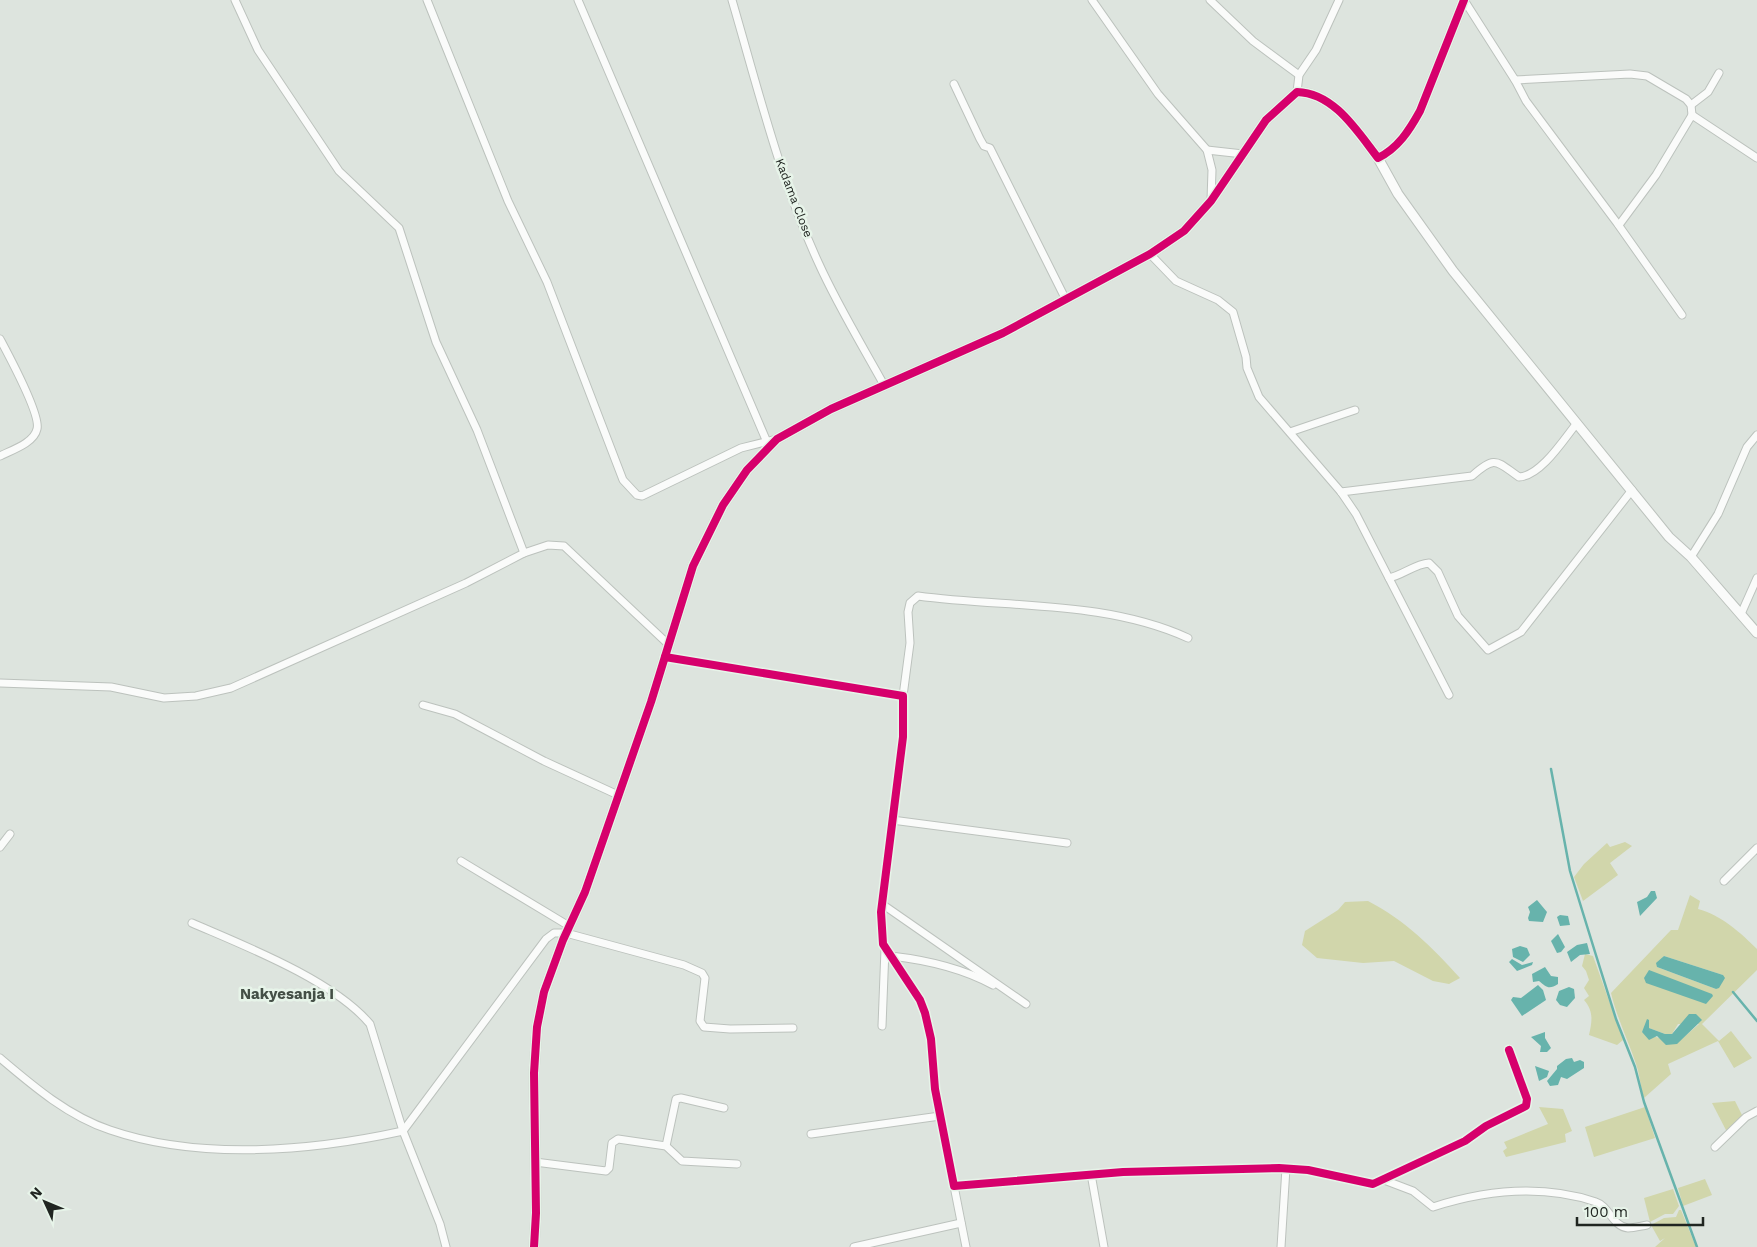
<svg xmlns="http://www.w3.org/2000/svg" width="1757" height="1247" viewBox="0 0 1757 1247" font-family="'Work Sans',sans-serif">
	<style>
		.green { fill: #d1d6ab; fill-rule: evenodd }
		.water { fill: #67b3ac }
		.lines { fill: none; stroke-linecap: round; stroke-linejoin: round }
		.stream { stroke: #67b3ac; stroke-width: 2.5 }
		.minor-casing { stroke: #bcc2bd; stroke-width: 9 }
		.tertiary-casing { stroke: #bcc2bd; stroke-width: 11 }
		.minor { stroke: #fafbfa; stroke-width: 7 }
		.tertiary { stroke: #fafbfa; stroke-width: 9 }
		.cycleway-casing { stroke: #e7f4e9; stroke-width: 11 }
		.cycleway { stroke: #d6006c; stroke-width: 8 }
		.labels { text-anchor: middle; stroke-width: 5; stroke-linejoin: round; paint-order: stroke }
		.street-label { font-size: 12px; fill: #202521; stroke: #e7f4e9 }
		.quarter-label { font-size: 15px; font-weight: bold; fill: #444f46; stroke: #e7f4e9 }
	</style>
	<rect width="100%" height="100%" fill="#dde4de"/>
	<!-- green -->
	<g class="green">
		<path d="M1625 842 1632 846 1610 863 1618 875 1583 901 1574 877 1584 864 1607 843 1610 847Z"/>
		<path d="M1690 895 1700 901 1698 909C1721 915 1741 933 1757 949V970L1702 1024 1719 1041 1731 1031 1752 1058 1734 1068 1718 1041 1668 1064 1671 1074 1644 1098C1640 1086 1640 1075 1636 1064 1628 1040 1617 1018 1611 993L1671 930H1678ZM1664 956 1723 975 1716 989 1657 967ZM1649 1020V1028L1665 1034H1672L1678 1024H1699L1676 1044 1642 1032Z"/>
		<path d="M1368 901C1405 920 1432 947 1460 978L1449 984 1433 981 1394 961 1363 963 1317 958 1302 945 1305 931 1338 910 1345 902Z"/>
		<path d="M1585 954 1593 956 1623 1040 1617 1045 1589 1035C1592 1022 1594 1011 1584 1000L1589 996 1584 988 1589 980 1586 971 1582 966Z"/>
		<path d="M1735 1101 1743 1117 1728 1134 1712 1103Z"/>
		<path d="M1539 1107 1563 1109 1572 1131 1565 1134 1566 1142 1506 1157 1503 1151 1507 1148 1504 1142 1548 1124Z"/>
		<path d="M1645 1107 1655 1138 1594 1157 1585 1127Z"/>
		<path d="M1705 1179 1712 1195 1683 1206 1678 1188Z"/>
		<path d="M1673 1189 1679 1206 1673 1214H1665L1650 1222 1644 1198Z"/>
		<path d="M1679 1210H1681L1696 1247H1655L1665 1238 1660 1241 1651 1225 1664 1218 1676 1217Z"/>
	</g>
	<!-- water -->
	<g class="water">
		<path d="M1651 891H1655L1657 898 1640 916 1637 902 1647 897Z"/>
		<path d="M1537 900 1547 912 1543 922 1529 921 1528 918 1530 912 1528 907Z"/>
		<path d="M1560 915 1568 916 1570 925 1560 926 1557 917Z"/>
		<path d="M1558 934 1565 947 1561 952 1557 953 1551 941Z"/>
		<path d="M1587 943 1590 954 1580 955 1571 962 1567 952 1577 945Z"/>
		<path d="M1520 946 1527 948 1530 955 1523 962 1513 957 1512 949Z"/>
		<path d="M1664 956 1723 975 1725 978 1719 988 1716 989 1657 967 1656 963Z"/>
		<path d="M1512 959 1522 965 1533 962 1532 965 1517 971 1509 962Z"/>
		<path d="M1545 967 1551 976 1558 977V984C1549 990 1546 987 1539 981L1533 982 1532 974Z"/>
		<path d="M1649 970 1712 994 1713 996 1706 1004 1646 983 1644 978Z"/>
		<path d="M1538 985 1543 990 1546 1000 1522 1016 1511 1000 1513 997 1521 998Z"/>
		<path d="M1569 987 1574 989 1575 998 1567 1007 1560 1005 1556 1000 1559 991Z"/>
		<path d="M1689 1014H1696L1702 1020 1677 1044 1666 1045 1657 1036 1649 1040 1642 1032 1647 1019 1649 1020V1028L1665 1034H1672Z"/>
		<path d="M1545 1032V1038L1551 1048 1547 1052H1540L1541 1046 1531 1037Z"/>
		<path d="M1572 1058 1574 1062 1580 1060 1584 1062V1068L1567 1079 1561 1077 1558 1085 1550 1086 1547 1081 1557 1069V1066L1566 1059Z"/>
		<path d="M1535 1066 1549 1071 1547 1077 1539 1081Z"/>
	</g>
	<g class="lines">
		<!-- stream -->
		<g class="stream">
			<path d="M1551 769 1570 871 1595 952 1616 1019 1635 1067 1644 1102 1697 1247"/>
			<path d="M1733 992 1757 1021"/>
		</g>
		<!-- minor casing -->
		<g class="minor-casing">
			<g id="minor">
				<path d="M235 0 258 50 339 171 399 228 436 342 477 430 524 553"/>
				<path d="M427 0 508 201 547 282 623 480 637 495 642 496 741 448 777 439"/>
				<path d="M578 0 767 442"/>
				<path d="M732 0C758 89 780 180 819 264 838 306 862 345 884 385"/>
				<path d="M1092 0 1158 94 1207 150 1212 170 1211 200"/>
				<path d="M1210 0 1253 41 1299 75"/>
				<path d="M1464 0 1515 80 1630 74 1647 76 1686 99 1691 105 1692 115 1656 175 1619 225"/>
				<path d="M1515 80 1526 101 1617 223 1682 315"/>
				<path d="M954 84 980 139 984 146 990 148 1066 300"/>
				<path d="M1297 92 1299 75 1316 50 1339 0"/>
				<path d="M1691 105 1708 92 1719 73"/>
				<path d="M1692 115 1757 158"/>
				<path d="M1207 150 1243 154"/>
				<path d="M1150 254 1176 281 1218 300 1233 312 1246 357 1247 368 1259 397 1341 492 1356 514 1449 695"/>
				<path d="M0 339C8 354 41 415 37 429 34 443 12 450 0 456"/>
				<path d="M1290 432 1355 410"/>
				<path d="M1341 492 1472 476C1496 454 1497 462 1519 477 1541 476 1564 439 1577 423"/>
				<path d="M1691 557 1718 514 1747 447 1757 435"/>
				<path d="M1389 578C1403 575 1415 564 1429 563L1438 572 1458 616 1488 650 1521 632 1632 490"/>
				<path d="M1741 614 1757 578"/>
				<path d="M665 657 903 696V737L881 912 883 944 920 1000 925 1013 931 1039 935 1089 954 1186 1123 1172 1279 1168 1308 1170 1373 1184 1465 1141 1486 1126 1526 1106 1527 1099 1509 1050"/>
				<path d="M0 683 111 687 164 698 196 696 231 688 466 583 524 553 548 545 564 546 668 644"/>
				<path d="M903 696 910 643 908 612 910 603 918 596C1007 608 1105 600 1188 638"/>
				<path d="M423 705 455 714 544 761 618 795"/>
				<path d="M892 820 1067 843"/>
				<path d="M0 847 10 834"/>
				<path d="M461 861 569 926"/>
				<path d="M1724 881 1757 848"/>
				<path d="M882 904 1026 1004"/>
				<path d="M192 923C245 946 333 980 370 1024L403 1131 440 1224 446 1247"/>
				<path d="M891 956C926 960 962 968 993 985"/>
				<path d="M882 1026 885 949"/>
				<path d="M0 1058C33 1086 68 1116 110 1130 200 1161 312 1151 403 1131L546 939 554 933H566L684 965 702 973 705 978 700 1021 704 1027 730 1029 793 1028"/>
				<path d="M811 1134 940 1116"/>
				<path d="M666 1146 676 1099 681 1098 724 1108"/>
				<path d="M1715 1147 1746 1117 1757 1111"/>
				<path d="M535 1162 606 1171 609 1168 612 1143 618 1139 666 1146 682 1161 737 1164"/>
				<path d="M1091 1174 1104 1247"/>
				<path d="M1384 1180 1413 1191 1433 1207C1486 1190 1542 1184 1596 1202 1609 1206 1613 1227 1628 1228 1634 1228 1641 1226 1647 1225"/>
				<path d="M954 1186 966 1247"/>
				<path d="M854 1247 961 1223"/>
				<path d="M1281 1247 1286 1168"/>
			</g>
		</g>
		<!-- tertiary casing -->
		<g class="tertiary-casing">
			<g id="tertiary">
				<path d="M1378 158 1398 194 1453 271 1669 537 1691 557 1757 633"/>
				<path d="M534 1247 536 1213 534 1073 537 1027 544 992 563 940 585 892 651 702 693 566 723 505 747 470 777 439 831 409 1003 333 1150 254 1184 231 1211 201 1266 120 1297 92C1334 93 1357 131 1378 158 1398 148 1409 131 1420 111L1464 0"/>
			</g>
		</g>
		<!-- minor -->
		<use href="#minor" class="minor"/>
		<!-- tertiary -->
		<use href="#tertiary" class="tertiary"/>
		<!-- cycleway casing -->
		<g class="cycleway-casing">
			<g id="cycleway">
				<path d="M665 657 903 696V737L881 912 883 944 920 1000 925 1013 931 1039 935 1089 954 1186 1123 1172 1279 1168 1308 1170 1373 1184 1465 1141 1486 1126 1526 1106 1527 1099 1509 1050"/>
				<path d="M534 1247 536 1213 534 1073 537 1027 544 992 563 940 585 892 651 702 693 566 723 505 747 470 777 439 831 409 1003 333 1150 254 1184 231 1211 201 1266 120 1297 92C1334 93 1357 131 1378 158 1398 148 1409 131 1420 111L1464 0"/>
			</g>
		</g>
		<!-- cycleway -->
		<use href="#cycleway" class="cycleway"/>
	</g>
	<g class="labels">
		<!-- street labels -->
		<g class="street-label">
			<text transform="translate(794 198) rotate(69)" y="4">Kadama Close</text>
		</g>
		<!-- quarter labels -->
		<g class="quarter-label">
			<text x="287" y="999">Nakyesanja I</text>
		</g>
	</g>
	<!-- north arrow -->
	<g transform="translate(45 1202) rotate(314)" stroke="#e7f4e9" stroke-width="4" paint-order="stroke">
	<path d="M0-4L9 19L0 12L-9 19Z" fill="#202521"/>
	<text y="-8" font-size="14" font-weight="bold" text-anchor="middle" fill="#202521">N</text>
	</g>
	<!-- scale -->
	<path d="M1577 1217v8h126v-8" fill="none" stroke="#202521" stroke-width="2.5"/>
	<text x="1584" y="1217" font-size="15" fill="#202521" stroke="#e7f4e9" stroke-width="4" paint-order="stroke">100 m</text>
</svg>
